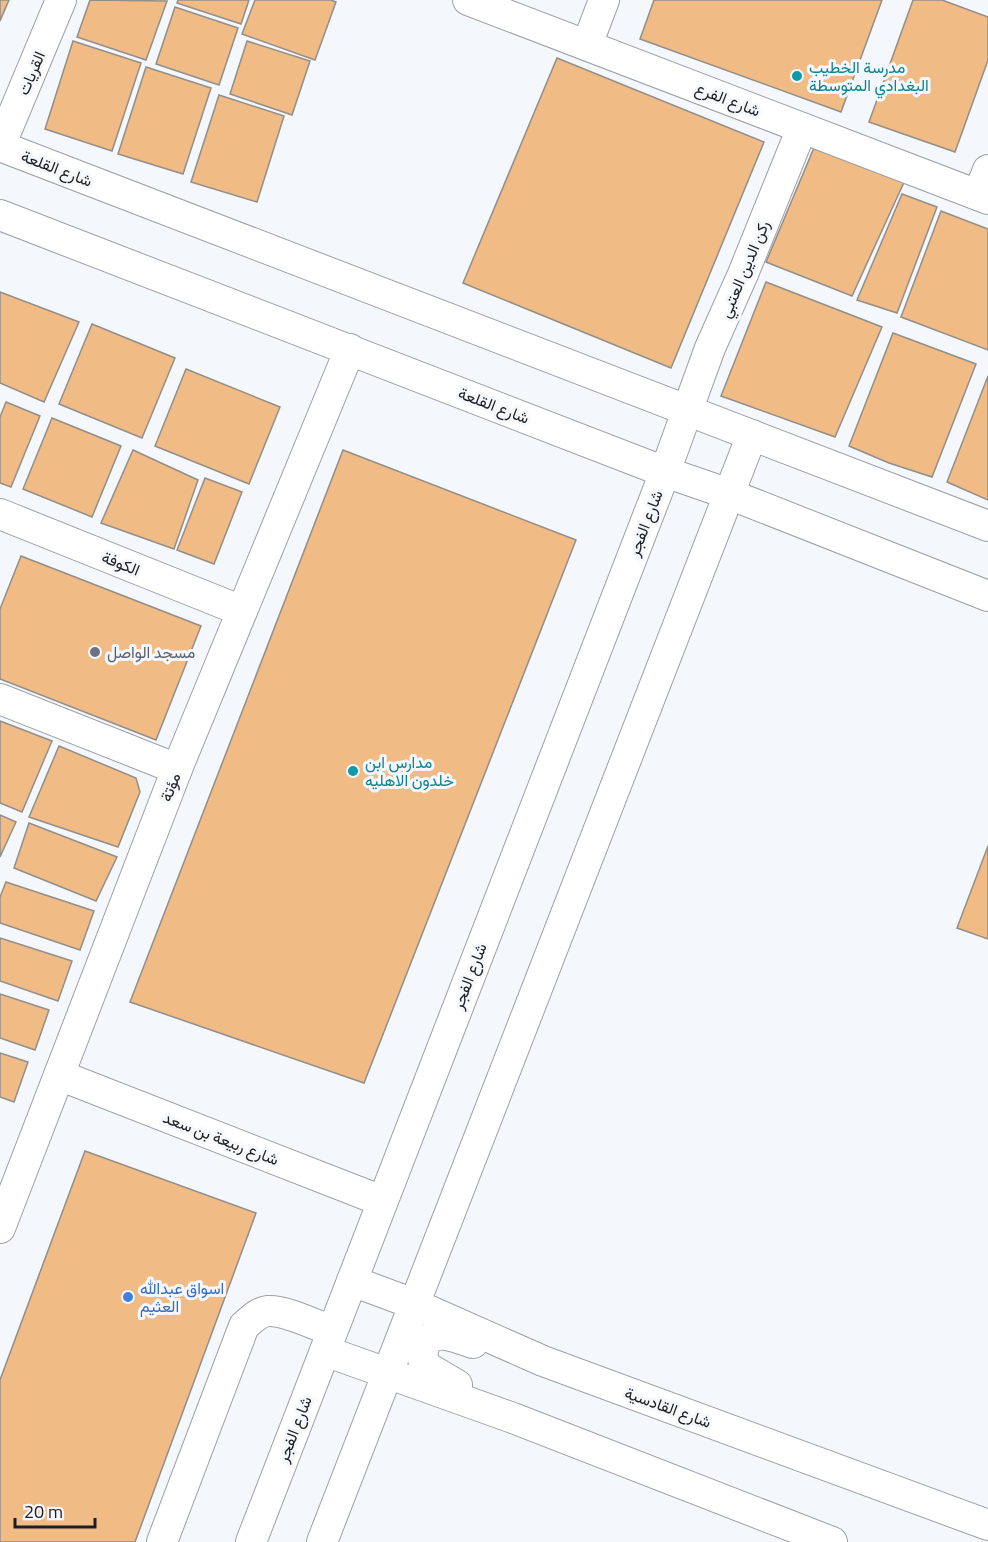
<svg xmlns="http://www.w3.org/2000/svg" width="988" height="1542" viewBox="0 0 988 1542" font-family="'Titillium Web',Vazirmatn,sans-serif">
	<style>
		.building { fill: #f0bb85; stroke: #928e8a; stroke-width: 1.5 }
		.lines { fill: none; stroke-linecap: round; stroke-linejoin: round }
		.minor-casing { stroke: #9da0a4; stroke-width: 32 }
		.minor { stroke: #fff; stroke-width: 30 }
		.culture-dot { fill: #0f9aa8; stroke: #f4f7fc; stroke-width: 2 }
		.worship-dot { fill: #6b7280; stroke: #f4f7fc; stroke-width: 2 }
		.shop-dot { fill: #3f7fe0; stroke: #f4f7fc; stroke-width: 2 }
		.labels { text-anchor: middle; stroke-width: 6; stroke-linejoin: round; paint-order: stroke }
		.culture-label { font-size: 16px; fill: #0d838f; stroke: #f4f7fc; text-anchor: start }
		.street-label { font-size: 16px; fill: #1d1e20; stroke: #f4f7fc }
		.worship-label { font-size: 16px; fill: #5b616d; stroke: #f4f7fc; text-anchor: start }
		.shop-label { font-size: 16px; fill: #366cbe; stroke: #f4f7fc; text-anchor: start }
	</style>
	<rect width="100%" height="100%" fill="#f4f7fc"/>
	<!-- building -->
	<g class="building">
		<path d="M0 0H9L0 21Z"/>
		<path d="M90 0 167 1 146 60 77 37Z"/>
		<path d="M178 0H249L241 24 177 3Z"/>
		<path d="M255 0H331L336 2 315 60 242 34Z"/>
		<path d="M654 0H882L841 112 640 39Z"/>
		<path d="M913 0H942L988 17V60L955 152 869 122Z"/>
		<path d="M175 7 238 28 219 85 156 64Z"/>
		<path d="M73 41 141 63 112 151 45 129Z"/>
		<path d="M247 41 310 61 292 115 230 94Z"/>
		<path d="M557 58 764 142 671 368 463 283Z"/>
		<path d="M146 67 211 88 183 174 118 154Z"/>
		<path d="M219 95 284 116 257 202 191 182Z"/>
		<path d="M816 143 906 178 852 296 766 262Z"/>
		<path d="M902 194 937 207 897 313 857 300Z"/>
		<path d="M941 211 988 229V350L901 317Z"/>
		<path d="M766 282 882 327 835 437 721 396Z"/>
		<path d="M0 292 79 322 44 402 0 383Z"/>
		<path d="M92 324 175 358 142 438 59 404Z"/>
		<path d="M893 333 976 364 932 477 889 463 849 446Z"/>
		<path d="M186 369 280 407 249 484 155 446Z"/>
		<path d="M988 376V500L947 482Z"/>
		<path d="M6 402 40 416 11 487 0 483V417Z"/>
		<path d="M52 418 121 446 92 517 23 489Z"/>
		<path d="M133 450 198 480 174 549 101 523Z"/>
		<path d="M343 450 576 540 364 1083 130 1002Z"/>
		<path d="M205 478 242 492 214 564 177 550Z"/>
		<path d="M21 556 201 626 156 740 0 679V609Z"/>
		<path d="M0 721 52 741 22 812 0 803Z"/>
		<path d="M59 746 136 778 140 792 118 847 29 817Z"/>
		<path d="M0 815 16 822 0 857Z"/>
		<path d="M29 823 117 857 96 901 14 868Z"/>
		<path d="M988 846V939L957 928Z"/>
		<path d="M6 882 94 911 80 950 0 923V897Z"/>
		<path d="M0 938 72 961 58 1001 0 981Z"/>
		<path d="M0 994 49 1010 35 1050 0 1038Z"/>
		<path d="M0 1053 28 1062 14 1102 0 1097Z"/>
		<path d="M85 1151 256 1213 135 1542H0V1380Z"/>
	</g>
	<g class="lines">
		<!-- minor casing -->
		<g class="minor-casing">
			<g id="minor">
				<path d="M468 0 988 199"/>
				<path d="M587 45 604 0"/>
				<path d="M0 146 988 526"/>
				<path d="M0 146 61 0"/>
				<path d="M978 195 988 170"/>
				<path d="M0 215 665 472 729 494 988 596"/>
				<path d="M0 514 242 611"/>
				<path d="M0 699 177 769"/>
				<path d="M59 1075 382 1201"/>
				<path d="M0 1228 177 769 350 349"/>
				<path d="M352 1281 414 1304 543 1361 988 1525"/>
				<path d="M325 1351 513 1418 832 1542"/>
				<path d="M457 1385 425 1366C419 1350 425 1332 446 1335 455 1336 464 1340 473 1343"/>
				<path d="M162 1542 244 1326C251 1320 258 1312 268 1311 286 1310 315 1325 332 1331"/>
				<path d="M251 1542 665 472 710 348 743 274 802 128"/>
				<path d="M322 1542 752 435"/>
			</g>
		</g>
		<!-- minor -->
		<use href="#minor" class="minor"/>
	</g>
	<!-- markers -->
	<g class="culture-dot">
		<circle cx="797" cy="76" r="6"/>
		<circle cx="353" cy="771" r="6"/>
	</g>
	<circle class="worship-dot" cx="95" cy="652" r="6"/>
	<circle class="shop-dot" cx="128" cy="1297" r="6"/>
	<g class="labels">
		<!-- culture labels -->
		<g class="culture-label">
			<text x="809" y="73">مدرسة الخطيب<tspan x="809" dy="18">البغدادي المتوسطة</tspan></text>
			<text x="365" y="768">مدارس ابن<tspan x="365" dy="18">خلدون الاهليه</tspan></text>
		</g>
		<!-- street labels -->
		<g class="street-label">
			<text transform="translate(31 73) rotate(-67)" y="6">القريات</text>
			<text transform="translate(728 99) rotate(21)" y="6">شارع الفرع</text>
			<text transform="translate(57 168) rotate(21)" y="6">شارع القلعة</text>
			<text transform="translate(744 269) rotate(-67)" y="6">ركن الدين العتبي</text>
			<text transform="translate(494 405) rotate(21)" y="6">شارع القلعة</text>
			<text transform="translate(645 523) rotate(-69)" y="6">شارع الفجر</text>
			<text transform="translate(121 563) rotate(22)" y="6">الكوفة</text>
			<text transform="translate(170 787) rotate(-69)" y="6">مؤتة</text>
			<text transform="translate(469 976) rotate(-69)" y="6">شارع الفجر</text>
			<text transform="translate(221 1138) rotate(21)" y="6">شارع ربيعة بن سعد</text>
			<text transform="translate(668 1407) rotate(20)" y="6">شارع القادسية</text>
			<text transform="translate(294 1429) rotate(-69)" y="6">شارع الفجر</text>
		</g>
		<!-- worship labels -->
		<g class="worship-label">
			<text x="107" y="658">مسجد الواصل</text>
		</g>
		<!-- shop labels -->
		<g class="shop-label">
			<text x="140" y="1294">اسواق عبدالله<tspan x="140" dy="18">العثيم</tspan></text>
		</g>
	</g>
	<!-- scale -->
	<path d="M15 1518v9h80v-9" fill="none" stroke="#1d1e20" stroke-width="3"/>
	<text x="24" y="1518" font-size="18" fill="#1d1e20" stroke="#f4f7fc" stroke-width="4.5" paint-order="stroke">20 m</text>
</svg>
